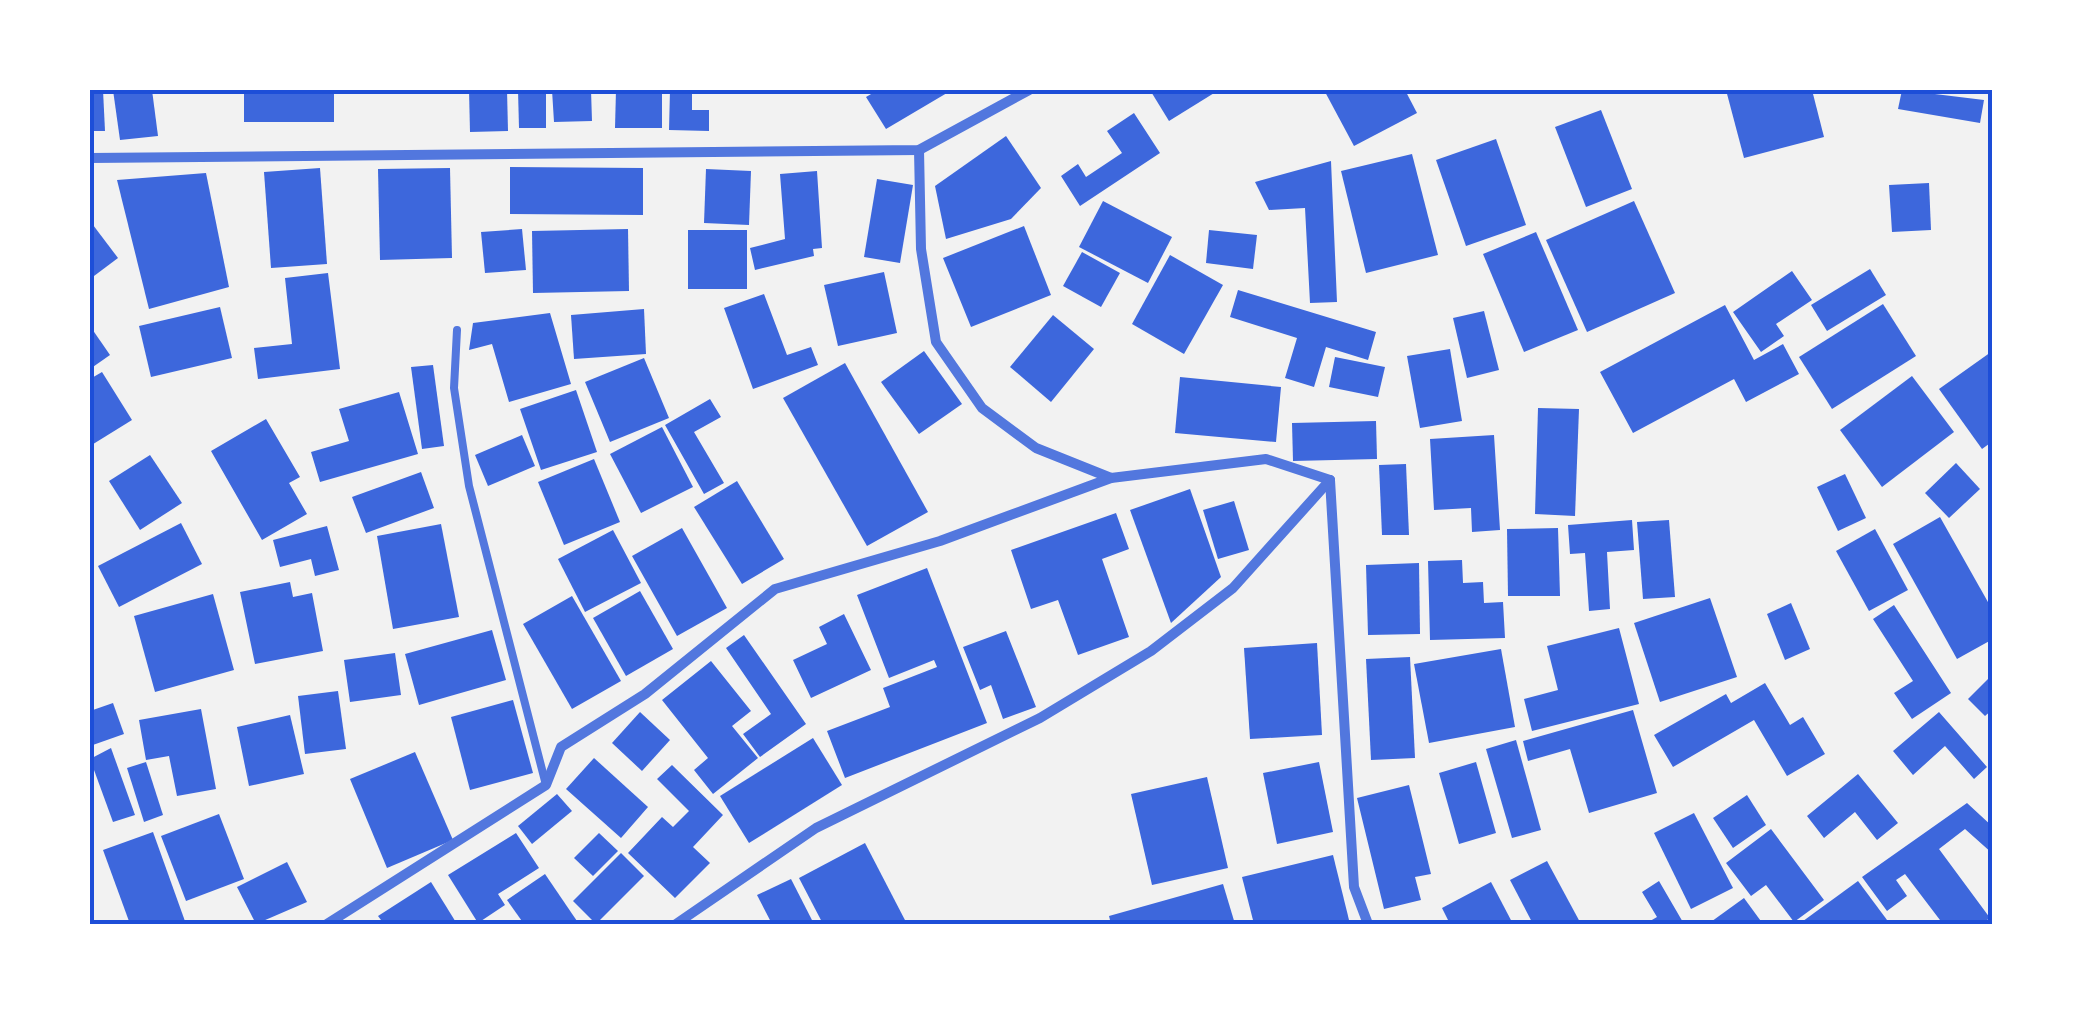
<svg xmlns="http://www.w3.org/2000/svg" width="2083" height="1014" viewBox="0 0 2083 1014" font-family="Commissioner,sans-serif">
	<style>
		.building { fill: #3d67dc }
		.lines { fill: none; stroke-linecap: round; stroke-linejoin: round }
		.service { stroke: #5277de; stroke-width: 8 }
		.minor { stroke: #5277de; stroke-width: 10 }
		.neatline { fill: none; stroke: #1d4ed8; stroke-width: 4 }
	</style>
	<rect width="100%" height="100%" fill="#f2f2f2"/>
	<!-- building -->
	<g class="building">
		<path d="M90 90H103L105 131H90Z"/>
		<path d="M113 90H152L158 136 120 140Z"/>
		<rect x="244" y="90" width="90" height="32"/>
		<path d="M469 90H507L508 131 470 132Z"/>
		<path d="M518 90H546V128H519Z"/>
		<path d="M552 90H591L592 121 554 122Z"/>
		<path d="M616 90H662V128H615Z"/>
		<path d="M670 90H692V110H709V131L669 130Z"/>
		<path d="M878 90H952L886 129 866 97Z"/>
		<path d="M1150 90H1219L1169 121Z"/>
		<path d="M1324 90H1405L1417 113 1354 146Z"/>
		<path d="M1726 90H1812L1824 137 1744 158Z"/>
		<path d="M1902 90 1984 100 1980 123 1898 109Z"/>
		<path d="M1601 110 1632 189 1586 207 1555 127Z"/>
		<path d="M1134 113 1160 153 1080 206 1061 176 1078 164 1086 177 1122 153 1107 131Z"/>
		<path d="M1006 136 1041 188 1011 219 946 239 935 186Z"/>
		<path d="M1496 139 1526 225 1466 246 1436 160Z"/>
		<path d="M1412 154 1438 255 1366 273 1341 171Z"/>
		<path d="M1331 161 1337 302 1310 303 1305 208 1269 210 1255 182Z"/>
		<path d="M510 167 643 168V215L510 214Z"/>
		<path d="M320 168 327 264 271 268 264 172Z"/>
		<path d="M450 168 452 258 380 260 378 169Z"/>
		<path d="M706 169 751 171 749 225 704 223Z"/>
		<path d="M817 171 822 248 813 249 814 256 755 270 750 248 785 239 780 174Z"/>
		<path d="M206 173 229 287 149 309 117 180Z"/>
		<path d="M877 179 913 185 900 263 864 257Z"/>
		<path d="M1929 183 1931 230 1892 232 1889 185Z"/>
		<path d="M1103 201 1172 237 1148 283 1079 247Z"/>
		<path d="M1634 201 1675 293 1587 332 1546 240Z"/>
		<path d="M90 221 118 258 90 279Z"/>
		<path d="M1024 226 1051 295 971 327 943 258Z"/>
		<path d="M522 229 526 270 485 273 481 232Z"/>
		<path d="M628 229 629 291 533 293 532 231Z"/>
		<rect x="688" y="230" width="59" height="59"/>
		<path d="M1209 230 1257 235 1253 269 1206 263Z"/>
		<path d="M1536 232 1578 330 1524 352 1483 254Z"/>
		<path d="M1082 252 1120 273 1101 307 1063 286Z"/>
		<path d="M1170 255 1223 285 1184 354 1132 324Z"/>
		<path d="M1870 269 1886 295 1827 331 1811 305Z"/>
		<path d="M1792 271 1812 300 1776 324 1784 336 1761 352 1733 312Z"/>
		<path d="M884 272 897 333 838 346 824 285Z"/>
		<path d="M328 273 340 369 258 379 254 348 292 344 285 278Z"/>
		<path d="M1238 290 1376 332 1368 360 1326 347 1314 387 1285 378 1297 338 1230 317Z"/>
		<path d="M764 294 787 355 811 347 818 365 753 389 724 308Z"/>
		<path d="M1883 304 1916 356 1832 409 1799 357Z"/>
		<path d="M1725 305 1754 360 1783 344 1799 374 1746 402 1734 379 1633 433 1600 372Z"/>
		<path d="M220 307 232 358 151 377 139 326Z"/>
		<path d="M644 309 646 354 574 359 571 315Z"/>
		<path d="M1484 311 1499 370 1467 378 1453 318Z"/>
		<path d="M550 313 571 384 509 402 492 344 469 350 473 323Z"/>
		<path d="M1053 315 1094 349 1051 402 1010 367Z"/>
		<path d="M90 326 110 355 90 369Z"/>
		<path d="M1450 349 1462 421 1420 428 1407 356Z"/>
		<path d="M924 351 962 404 919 434 881 382Z"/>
		<path d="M1991 352 1993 441 1982 449 1939 389Z"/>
		<path d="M1335 357 1385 367 1378 397 1329 387Z"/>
		<path d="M644 358 669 418 610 442 585 382Z"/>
		<path d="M845 363 928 512 867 546 783 398Z"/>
		<path d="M433 365 444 446 422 449 411 367Z"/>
		<path d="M102 372 132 420 90 446V379Z"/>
		<path d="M1912 376 1954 432 1882 487 1840 430Z"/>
		<path d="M1180 377 1281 387 1276 442 1175 433Z"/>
		<path d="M576 390 597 452 541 470 520 409Z"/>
		<path d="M399 392 418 454 320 482 311 452 349 441 339 409Z"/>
		<path d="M710 399 721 417 694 432 724 483 704 494 665 425Z"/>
		<path d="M1538 408 1579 409 1575 516 1535 514Z"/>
		<path d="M266 419 300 477 289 483 307 514 262 540 211 451Z"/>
		<path d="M1376 421 1377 459 1293 461 1292 423Z"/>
		<path d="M662 427 693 487 641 513 610 454Z"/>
		<path d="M522 435 535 466 488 486 475 455Z"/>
		<path d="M1494 435 1500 530 1472 532 1471 508 1434 510 1430 439Z"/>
		<path d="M150 455 182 503 140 530 109 481Z"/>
		<path d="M594 459 620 522 564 545 538 482Z"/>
		<path d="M1956 463 1980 489 1949 518 1925 493Z"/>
		<path d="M1406 464 1409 535H1382L1379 465Z"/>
		<path d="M421 472 434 508 366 533 352 497Z"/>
		<path d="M1845 474 1866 518 1838 531 1817 487Z"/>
		<path d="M737 481 784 559 742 584 694 507Z"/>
		<path d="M1190 489 1221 577 1171 623 1130 510Z"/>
		<path d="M1234 501 1249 550 1218 559 1203 510Z"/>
		<path d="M1116 513 1129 549 1102 559 1129 637 1078 655 1058 600 1031 609 1011 550Z"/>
		<path d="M1940 517 1993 611V639L1957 659 1893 544Z"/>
		<path d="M1632 520 1634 550 1607 552 1610 609 1589 611 1585 553 1570 554 1568 525Z"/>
		<path d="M1669 520 1675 597 1643 599 1637 522Z"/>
		<path d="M181 523 202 564 119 607 98 566Z"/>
		<path d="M441 524 459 617 393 629 377 536Z"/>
		<path d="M327 526 339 570 315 576 311 559 280 567 273 540Z"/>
		<path d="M682 528 727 608 677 636 632 556Z"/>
		<path d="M1558 528 1560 596H1508L1507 529Z"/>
		<path d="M1875 529 1908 590 1869 611 1836 551Z"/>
		<path d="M613 530 641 583 585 612 558 559Z"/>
		<path d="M1462 560 1463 583 1483 582 1484 603 1503 602 1505 638 1430 640 1428 561Z"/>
		<path d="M1419 563 1420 634 1368 635 1366 565Z"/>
		<path d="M927 568 987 723 845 778 827 731 890 707 883 688 937 667 934 660 889 678 857 595Z"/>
		<path d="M290 582 293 597 312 593 323 651 255 664 240 592Z"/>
		<path d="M640 591 673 649 626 676 593 618Z"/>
		<path d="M213 594 234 670 155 692 134 616Z"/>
		<path d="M572 596 621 681 572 709 523 624Z"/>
		<path d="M1710 598 1737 677 1660 702 1634 623Z"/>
		<path d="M1791 603 1810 649 1785 660 1767 614Z"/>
		<path d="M1894 605 1951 693 1912 719 1894 693 1913 681 1873 619Z"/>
		<path d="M844 614 871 670 811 698 793 660 827 644 819 627Z"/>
		<path d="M1619 628 1639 704 1532 731 1524 699 1558 690 1547 646Z"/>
		<path d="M492 630 506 680 419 705 405 654Z"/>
		<path d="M1006 631 1036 707 1003 719 991 685 980 690 963 647Z"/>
		<path d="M744 635 806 724 760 757 743 734 771 714 726 648Z"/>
		<path d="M1317 643 1322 735 1250 739 1244 648Z"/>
		<path d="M1501 649 1515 727 1429 743 1414 664Z"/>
		<path d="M395 653 401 695 350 702 344 660Z"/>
		<path d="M1410 657 1415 758 1371 760 1366 659Z"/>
		<path d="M711 661 751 711 732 726 758 758 713 794 694 770 708 758 662 700Z"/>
		<path d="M1993 674V709L1985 716 1968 699Z"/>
		<path d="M1765 683 1790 725 1803 717 1825 754 1787 776 1754 720 1673 767 1654 735 1726 694 1731 703Z"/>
		<path d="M338 691 346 749 305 754 298 696Z"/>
		<path d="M513 700 533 773 470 790 451 717Z"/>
		<path d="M113 703 124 734 90 746V711Z"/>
		<path d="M201 709 216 789 177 796 169 756 146 760 139 720Z"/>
		<path d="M1633 710 1657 793 1589 813 1570 749 1528 761 1523 741Z"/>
		<path d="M640 712 670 740 642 771 612 743Z"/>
		<path d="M1939 712 1987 767 1974 779 1945 746 1913 775 1893 751Z"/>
		<path d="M290 715 304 774 249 786 237 727Z"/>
		<path d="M813 738 842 785 749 843 720 796Z"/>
		<path d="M1516 740 1541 830 1512 838 1486 749Z"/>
		<path d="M111 748 135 815 113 822 90 759Z"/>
		<path d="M415 752 453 840 387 868 350 779Z"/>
		<path d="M594 758 648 807 621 838 566 789Z"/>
		<path d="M146 762 163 815 144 822 127 768Z"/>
		<path d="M1319 762 1333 832 1277 844 1263 773Z"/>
		<path d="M1476 762 1496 833 1459 844 1439 773Z"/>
		<path d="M672 765 723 815 693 847 710 863 675 898 628 853 662 817 673 827 689 811 657 779Z"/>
		<path d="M1858 774 1898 823 1877 840 1855 812 1824 838 1807 816Z"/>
		<path d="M1207 777 1228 868 1152 885 1131 794Z"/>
		<path d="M1409 785 1431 874 1415 877 1421 900 1384 909 1357 798Z"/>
		<path d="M557 794 572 811 532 844 518 826Z"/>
		<path d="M1747 795 1766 825 1733 848 1713 818Z"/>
		<path d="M1967 803 1993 827V854L1965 829 1939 849 1990 918 1981 924H1943L1905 874 1896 880 1907 896 1887 911 1862 877Z"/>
		<path d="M1694 813 1733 888 1691 909 1654 833Z"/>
		<path d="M219 814 244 879 186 901 161 836Z"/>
		<path d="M1771 829 1824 900 1794 922 1766 885 1751 896 1726 863Z"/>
		<path d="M153 832 186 924H130L103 850Z"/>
		<path d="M516 833 539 868 498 894 505 905 478 923 448 875Z"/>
		<path d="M599 833 618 851 593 876 574 858Z"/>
		<path d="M865 843 907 924H823L799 878Z"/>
		<path d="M621 853 644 876 596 924 573 901Z"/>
		<path d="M1333 855 1350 924H1254L1242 877Z"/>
		<path d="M1547 861 1581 924H1533L1510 880Z"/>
		<path d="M287 862 307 902 256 924 237 887Z"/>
		<path d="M545 874 579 924H524L507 900Z"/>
		<path d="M791 879 814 924H772L757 895Z"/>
		<path d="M1659 881 1684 924H1645L1657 917 1642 892Z"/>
		<path d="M1858 881 1890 924H1799Z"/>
		<path d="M431 882 457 924H384L378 916Z"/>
		<path d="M1491 882 1513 924H1450L1442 908Z"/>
		<path d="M1223 884 1235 924H1111L1109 916Z"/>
		<path d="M1744 898 1763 924H1708Z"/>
	</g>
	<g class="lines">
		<!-- service -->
		<path class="service" d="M457 330 454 388 469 486 546 785"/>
		<!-- minor -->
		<g class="minor">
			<path d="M919 150 921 249 936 342 982 408 1036 448 1111 478 1266 459 1330 480"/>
			<path d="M90 158 919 150 1029 90"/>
			<path d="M1330 480 1354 887 1368 924"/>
			<path d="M327 924 546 785 561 747 645 694 775 589 940 541 1111 478"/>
			<path d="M676 924 816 828 1040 718 1151 651 1233 588 1330 480"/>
		</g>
	</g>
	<!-- border -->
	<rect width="2083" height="1014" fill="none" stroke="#ffffff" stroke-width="185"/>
	<rect x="92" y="92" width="1898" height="830" class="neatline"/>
</svg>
